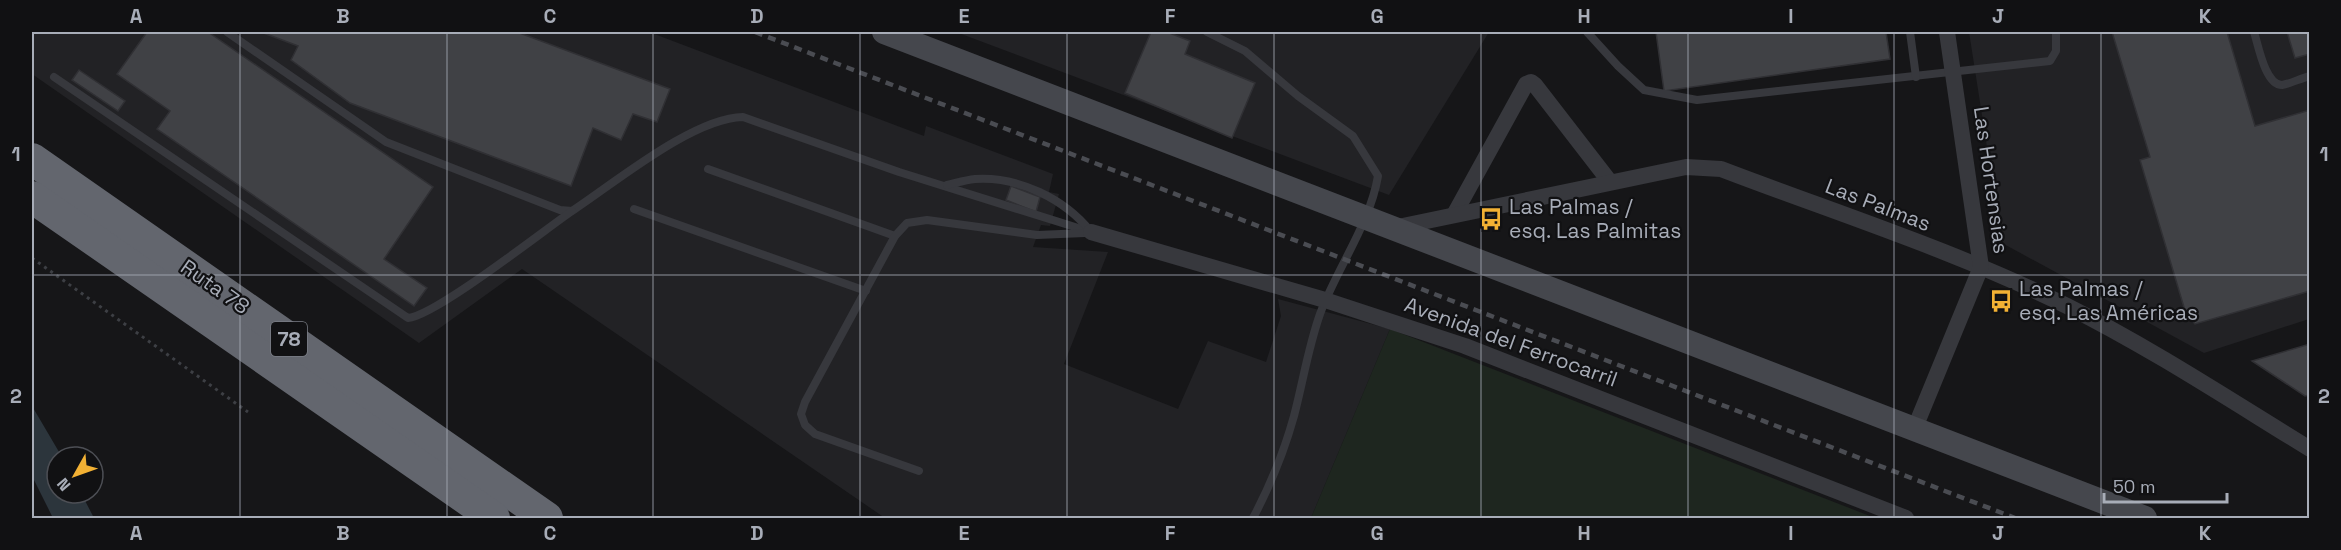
<svg xmlns="http://www.w3.org/2000/svg" width="2341" height="550" viewBox="0 0 2341 550" font-family="'Space Grotesk',sans-serif">
	<style>
		.built { fill: #222225 }
		.green { fill: #1e261f }
		.water { fill: #2c353c }
		.building { fill: #404145; stroke: #303034; stroke-width: 1.5 }
		.lines { fill: none; stroke-linecap: round; stroke-linejoin: round }
		.path { stroke: #3d3f44; stroke-width: 3; stroke-dasharray: 3 4.5; stroke-linecap: butt }
		.lane { stroke: #37383d; stroke-width: 8 }
		.street { stroke: #37383d; stroke-width: 16 }
		.secondary { stroke: #45474d; stroke-width: 24 }
		.highway { stroke: #63666e; stroke-width: 32 }
		.rail { stroke: #4a4c52; stroke-width: 4.5; stroke-dasharray: 8 6; stroke-linecap: butt }
		.grid { fill: none; stroke: #a8adb8; stroke-width: 1.5; stroke-opacity: 0.55 }
		.labels { text-anchor: middle; stroke-width: 4.5; stroke-linejoin: round; paint-order: stroke }
		.shield { fill: #111113; stroke: #7b7e86; stroke-width: 1.5 }
		.shield-label { font-size: 20px; font-weight: bold; fill: #a8adb8 }
		.street-label { font-size: 21px; fill: #a8adb8; stroke: #111113 }
		.poi-label { font-size: 21px; fill: #a8adb8; stroke: #111113; text-anchor: start }
		.neatline { fill: none; stroke: #a8adb8; stroke-width: 2 }
		.grid-label { font-size: 20px; text-anchor: middle; font-weight: bold; fill: #a8adb8 }
	</style>
	<rect width="100%" height="100%" fill="#161618"/>
	<!-- built -->
	<g class="built">
		<path d="M32 32H649L924 136 926 126 1053 174 1049 192 1059 194 1050 226 1041 225 1033 247 1108 252 1064 364 1178 409 1208 341 1266 362 1281 316 1278 299 1390 329 1311 518H885L522 269 419 343 32 74Z"/>
		<path d="M956 32H1489L1389 195Z"/>
		<path d="M1969 32H2309V319L2204 353 2002 243Z"/>
	</g>
	<!-- green -->
	<path class="green" d="M1390 329 1875 518H1311Z"/>
	<!-- water -->
	<path class="water" d="M32 406 62 457H57V493H81L94 518H53L32 476Z"/>
	<!-- building -->
	<g class="building">
		<path d="M147 32H208L433 187 384 259 427 288 414 306 157 129 170 111 117 74Z"/>
		<path d="M261 32H517L670 89 657 122 633 114 621 140 593 128 571 186 350 103 291 60 298 46Z"/>
		<path d="M1151 32H1167L1190 41 1185 54 1255 83 1232 138 1125 93Z"/>
		<path d="M1656 32H1886L1890 59 1664 91Z"/>
		<path d="M2112 32H2227L2255 126 2310 110V291L2195 324 2186 314 2140 160 2150 157Z"/>
		<path d="M2287 32H2310V54L2295 58Z"/>
		<path d="M79 70 125 101 118 111 72 80Z"/>
		<path d="M1011 186 1040 197 1036 212 1006 200Z"/>
		<path d="M2310 344V395L2305 396 2252 361Z"/>
	</g>
	<g class="lines">
		<!-- path -->
		<path class="path" d="M32 258 248 412"/>
		<!-- lane -->
		<g class="lane">
			<path d="M227 32 386 142 560 210 572 211C616 182 693 118 743 117L899 172 1091 232"/>
			<path d="M1207 32 1245 51 1298 96 1353 136 1378 176C1370 224 1337 268 1320 314 1308 348 1303 382 1294 416 1284 452 1270 486 1253 518"/>
			<path d="M1587 32 1618 66 1644 90 1697 100 2050 61 2056 51V32"/>
			<path d="M1910 32 1916 77"/>
			<path d="M2254 32C2258 44 2265 85 2282 85 2290 84 2301 78 2310 76"/>
			<path d="M54 77 408 318C435 316 543 231 572 211"/>
			<path d="M708 169 895 236"/>
			<path d="M947 185C956 183 965 180 975 179 1018 176 1065 199 1091 232"/>
			<path d="M634 209 866 291"/>
			<path d="M919 471 815 434 805 425 801 414 805 402 895 236 907 223 927 220 1037 235 1085 233"/>
		</g>
		<!-- street -->
		<g class="street">
			<path d="M1455 213 1526 84 1531 82 1535 85 1610 182"/>
			<path d="M1393 228 1686 167 1721 169C1836 213 1956 251 2067 306 2151 348 2230 400 2310 449"/>
			<path d="M1091 232 1325 300 1465 346 1906 518"/>
			<path d="M1914 430 1981 267 1947 32"/>
		</g>
		<!-- secondary -->
		<path class="secondary" d="M884 32 2145 518"/>
		<!-- highway -->
		<g class="highway">
			<path d="M32 159 547 518"/>
			<path d="M32 197 494 518"/>
		</g>
		<!-- rail -->
		<path class="rail" d="M755 32 2015 518"/>
	</g>
	<!-- grid -->
	<path class="grid" d="M240 32V518M447 32V518M653 32V518M860 32V518M1067 32V518M1274 32V518M1481 32V518M1688 32V518M1894 32V518M2101 32V518M32 275H2310"/>
	<!-- icons -->
	<defs>
		<g id="bus-bare" transform="scale(1.8)"><path d="M-5-6H5V4H4V6H2V4H-2V6H-4V4H-5ZM-3.5-4V0h7V-4ZM-3.5 1.2v1.5H-2V1.2ZM2 1.2v1.5H3.5V1.2Z" fill="#f2b134" stroke="#111113" stroke-width="2.5" paint-order="stroke"/></g>
	</defs>
	<g fill-rule="evenodd">
		<use href="#bus-bare" x="1491" y="219"/>
		<use href="#bus-bare" x="2001" y="301"/>
	</g>
	<g class="labels">
		<!-- shield labels -->
		<rect class="shield" x="271" y="322" width="36" height="34" rx="4.5"/>
		<g class="shield-label">
			<text x="289" y="346">78</text>
		</g>
		<!-- street labels -->
		<g class="street-label">
			<text transform="translate(1991 180) rotate(82)" y="7">Las Hortensias</text>
			<text transform="translate(1878 205) rotate(21)" y="7">Las Palmas</text>
			<text transform="translate(215 287) rotate(35)" y="7">Ruta 78</text>
			<text transform="translate(1511 342) rotate(20)" y="7">Avenida del Ferrocarril</text>
		</g>
		<!-- poi labels -->
		<g class="poi-label">
			<text x="1509" y="214">Las Palmas /<tspan x="1509" dy="24">esq. Las Palmitas</tspan></text>
			<text x="2019" y="296">Las Palmas /<tspan x="2019" dy="24">esq. Las Américas</tspan></text>
		</g>
	</g>
	<!-- border -->
	<rect width="2341" height="550" fill="none" stroke="#111113" stroke-width="66"/>
	<!-- north arrow -->
	<g transform="translate(75 475) rotate(230)"><circle r="28" fill="#111113" stroke="#4d4f55" stroke-width="1.5"/>
	<path d="M0-4.5L10 22L0 15L-10 22Z" fill="#f2b134"/>
	<text y="-9" font-size="16" font-weight="bold" text-anchor="middle" fill="#a8adb8">N</text>
	</g>
	<!-- scale -->
	<path d="M2104 493v9h123v-9" fill="none" stroke="#a8adb8" stroke-width="3"/>
	<text x="2113" y="493" font-size="18" fill="#a8adb8" stroke="#111113" stroke-width="4.5" paint-order="stroke">50 m</text>
	<rect x="33" y="33" width="2275" height="484" class="neatline"/>
	<g class="grid-label">
		<text x="136" y="23">A</text>
		<text x="343" y="23">B</text>
		<text x="550" y="23">C</text>
		<text x="757" y="23">D</text>
		<text x="964" y="23">E</text>
		<text x="1170" y="23">F</text>
		<text x="1377" y="23">G</text>
		<text x="1584" y="23">H</text>
		<text x="1791" y="23">I</text>
		<text x="1998" y="23">J</text>
		<text x="2205" y="23">K</text>
		<text x="16" y="161">1</text>
		<text x="2324" y="161">1</text>
		<text x="16" y="403">2</text>
		<text x="2324" y="403">2</text>
		<text x="136" y="540">A</text>
		<text x="343" y="540">B</text>
		<text x="550" y="540">C</text>
		<text x="757" y="540">D</text>
		<text x="964" y="540">E</text>
		<text x="1170" y="540">F</text>
		<text x="1377" y="540">G</text>
		<text x="1584" y="540">H</text>
		<text x="1791" y="540">I</text>
		<text x="1998" y="540">J</text>
		<text x="2205" y="540">K</text>
	</g>
</svg>
